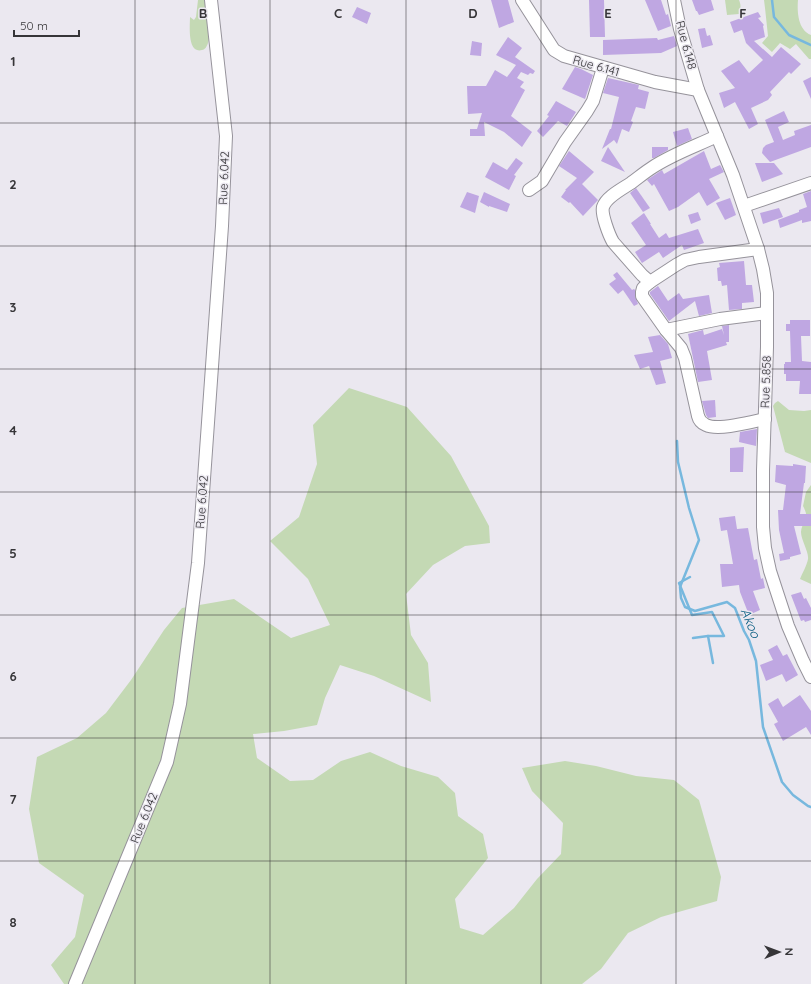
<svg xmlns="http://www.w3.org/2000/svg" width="811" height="984" viewBox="0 0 811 984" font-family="Quicksand,sans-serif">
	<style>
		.green { fill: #c4d9b4 }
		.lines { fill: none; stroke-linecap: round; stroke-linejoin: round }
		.stream { stroke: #77b8de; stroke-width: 2.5 }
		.building { fill: #bfa7e2 }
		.minor-casing { stroke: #96939b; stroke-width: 14 }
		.minor { stroke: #fff; stroke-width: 12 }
		.grid { fill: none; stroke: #363538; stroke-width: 1; stroke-opacity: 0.55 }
		.labels { text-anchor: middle; stroke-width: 3; stroke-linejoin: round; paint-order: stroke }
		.street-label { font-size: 12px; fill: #363538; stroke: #ebe8f0 }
		.water-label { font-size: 13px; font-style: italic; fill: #00587d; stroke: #ebe8f0 }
		.grid-label { font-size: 13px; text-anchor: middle; font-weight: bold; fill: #363538; stroke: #ebe8f0; stroke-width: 3; stroke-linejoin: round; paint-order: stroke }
	</style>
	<rect width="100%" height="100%" fill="#ebe8f0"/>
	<!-- green -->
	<g class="green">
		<path d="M198 0H209C210 13 212 31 208 43 207 46 205 50 202 50 187 54 190 25 190 17L194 20 196 17Z"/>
		<path d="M725 0H739C741 5 741 8 739 14L727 15Z"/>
		<path d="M764 0H798C797 12 798 30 811 35V59H809L796 44 790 49 780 43 772 52 762 43 768 36 765 8Z"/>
		<path d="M349 388 407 407 451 456 489 526 490 543 465 546 433 565 406 594 411 635 428 663 431 702 374 676 340 665 325 698 317 725 284 731 253 734 257 758 290 781 313 780 341 761 370 752 401 766 438 777 455 793 458 816 483 834 488 858 455 899 460 928 483 935 514 908 537 879 561 854 563 823 532 791 522 768 565 761 596 766 636 776 674 780 699 800 721 877 717 901 661 917 628 933 601 969 582 984H64L51 965 75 937 84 895 39 863 29 809 37 757 77 738 106 713 131 680 164 630 182 608 234 599 291 638 330 625 308 579 270 541 299 517 317 464 313 425Z"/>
		<path d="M778 401 789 410 804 411 811 410V463L785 452 773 406 775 403Z"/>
		<path d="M811 485V584L800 579C802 574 807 565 808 559 809 552 801 540 801 532 802 520 811 521 803 506L806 492Z"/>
	</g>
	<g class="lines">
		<!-- stream -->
		<g class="stream">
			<path d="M772 0 774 17 789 35 811 45"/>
			<path d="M677 441 678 462 689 508 699 540 680 587 681 598 685 607 695 611 727 602 735 608 744 631 749 640 756 661 763 727 782 782 793 795 808 806 811 807"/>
			<path d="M690 577 679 583 692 615 712 612 724 636H708L693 638"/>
			<path d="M708 636 713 663"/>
		</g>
	</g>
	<!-- building -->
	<g class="building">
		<path d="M491 0H508L514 22 499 28Z"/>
		<path d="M589 0H604L605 37H590Z"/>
		<path d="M645 0H661L666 15 668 14 671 26 658 31Z"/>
		<path d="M692 0H711L714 10 699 15 697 11H696Z"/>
		<path d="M357 7 371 13 367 24 352 17Z"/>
		<path d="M758 12 761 17 758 18 764 25 763 26 765 37 754 41 772 57 781 47 801 64 791 74 789 72 770 92 772 95 768 100 751 108 758 124 749 129 735 102 724 108 719 93 735 88 721 71 739 60 749 73 763 60 746 43 742 30 734 33 730 22Z"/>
		<path d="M705 28 707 36 710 35 713 45 702 48 698 29Z"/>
		<path d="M674 36 677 46 661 53 603 55V40L657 38 658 40Z"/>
		<path d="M508 37 522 48 515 57 535 71 533 74 530 73 528 75 521 72 517 78 524 82 520 87 525 90 511 116 532 132 522 147 504 132 484 122 485 136H470V129H477L482 113 468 114 467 86H486L495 70 507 77 516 65 496 55Z"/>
		<path d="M472 41 482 43 481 56 470 55Z"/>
		<path d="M575 67 581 69 593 75 585 99 562 89Z"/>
		<path d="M811 77V99L803 81Z"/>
		<path d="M608 78 639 85 638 89 649 92 645 109 636 107 631 121 633 122 629 132 622 129 617 144 614 140 602 149 610 129H611L619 97 603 93Z"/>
		<path d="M556 101 576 112 567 126 558 121 543 137 537 131 549 116 547 115Z"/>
		<path d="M784 111 789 122 778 127 783 140 795 135 794 131 811 125V147L770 162 762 153 763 148 766 145 774 142 765 120Z"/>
		<path d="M688 128 692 139 677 146 673 132Z"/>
		<path d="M608 147 625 172 601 161Z"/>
		<path d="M652 147H668V150L654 158H652Z"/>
		<path d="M569 151 594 172 582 184 598 200 583 216 570 202 569 203 561 197 566 190H565L577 178 559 166Z"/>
		<path d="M704 151 711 169 720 165 724 172 709 179 720 198 707 206 699 192 678 207 669 211 654 184 652 186 647 180 662 170 664 174Z"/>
		<path d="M516 158 523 163 514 175 516 176 509 190 485 177 493 162 507 170Z"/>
		<path d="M755 163H774L783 174 762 182Z"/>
		<path d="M636 188 650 208 643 212 630 193Z"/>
		<path d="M811 191V221L802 223V220L780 228 778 220 799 212V210L807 207 803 194Z"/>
		<path d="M467 192 479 196 475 213 460 207Z"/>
		<path d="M484 192 510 204 507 212 489 206V207L480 202Z"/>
		<path d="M730 198 736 215 725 220 716 203Z"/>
		<path d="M779 208 783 217 763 224 760 213Z"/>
		<path d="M698 212 701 220 691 224 688 215Z"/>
		<path d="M644 213 651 224H650L659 238 666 233 669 238 698 229 704 243 684 250 682 245 663 258 659 252 642 263 635 252 646 245 631 223Z"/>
		<path d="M744 261 746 285H752L754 302 742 303V309L729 310 727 285 722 286 721 281H718L717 268 720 267 719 263Z"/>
		<path d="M617 272 632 290 634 289 635 290V296L638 304 634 306 623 290 618 294 609 284 616 279 613 275Z"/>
		<path d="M658 286 668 301 679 293 683 299 709 295 712 313 699 316 695 301 669 321 650 294V292Z"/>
		<path d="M790 320H810V336H801L802 361 811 362V394H799L800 381H786V374H784V364H785V362H791L790 331H786V324H790Z"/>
		<path d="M729 325V342H726L727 345 707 351 712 380 698 382 688 334 703 330 704 335 722 329 724 335 722 326Z"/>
		<path d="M660 335 668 344 672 358 660 361 666 383 656 385 649 366 640 369 634 355 653 352 648 337Z"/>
		<path d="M715 400 716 417 708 418 706 415 702 401Z"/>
		<path d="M757 429 756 446 739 442 740 432Z"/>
		<path d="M744 447 743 472H730V448Z"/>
		<path d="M793 464 806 466 805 483H804L800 514H811V526H794L801 554 790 557V559L780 561 779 554 784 553 779 530 778 510H783L786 485 775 482 776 465 793 466Z"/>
		<path d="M735 516 737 529 748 528 754 560 757 559 761 579 763 578 765 588 753 591 760 610 749 615 740 592 739 585 722 587 720 564H733L727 530 721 531 719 518Z"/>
		<path d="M801 592 804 599 806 598 811 608V620L805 622 804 620 801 621 791 595Z"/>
		<path d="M777 645 783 656 787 654 798 675 786 682 782 674 766 681 760 665 773 660 768 650Z"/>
		<path d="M800 695 811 711V735L806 727 783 741 774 724 778 722 768 704 778 698 783 707Z"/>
	</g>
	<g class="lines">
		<!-- minor casing -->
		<g class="minor-casing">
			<g id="minor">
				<path d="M522 0 554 50 564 56 655 82 698 90"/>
				<path d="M674 0 680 29 698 90 733 175 758 249 763 269 767 293V347L763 470V527L765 548 770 571 788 626 803 661 811 677"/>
				<path d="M529 190 542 181 565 142 587 111 593 101 603 68"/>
				<path d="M744 206 811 183"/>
				<path d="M758 249 699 257 685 260 676 265 650 282 643 288 642 292V296L666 330 681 348 685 358 698 416C699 420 701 423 706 425 718 431 751 422 765 419"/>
				<path d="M650 282 642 275 613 242C609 235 601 214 603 207 606 197 622 189 631 183 638 178 645 172 653 167 673 154 696 146 717 136"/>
				<path d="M666 330 720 319 767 313"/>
				<path d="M75 984 167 762 180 704 198 563 222 226 226 136 211 0"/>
			</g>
		</g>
		<!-- minor -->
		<use href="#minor" class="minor"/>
	</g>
	<!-- grid -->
	<path class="grid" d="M135 0V984M270 0V984M406 0V984M541 0V984M676 0V984M0 123H811M0 246H811M0 369H811M0 492H811M0 615H811M0 738H811M0 861H811"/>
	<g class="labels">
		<!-- street labels -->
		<g class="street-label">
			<text transform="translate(686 45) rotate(75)" y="4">Rue 6.148</text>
			<text transform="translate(596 66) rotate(16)" y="4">Rue 6.141</text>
			<text transform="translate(224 178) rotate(-88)" y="4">Rue 6.042</text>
			<text transform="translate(766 382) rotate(-88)" y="4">Rue 5.858</text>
			<text transform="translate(202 502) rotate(-86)" y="4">Rue 6.042</text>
			<text transform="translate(144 818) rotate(-68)" y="4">Rue 6.042</text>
		</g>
		<!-- water labels -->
		<g class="water-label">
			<text transform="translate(751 623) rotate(68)" y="5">Akoo</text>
		</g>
	</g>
	<g class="grid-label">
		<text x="203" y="18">B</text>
		<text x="338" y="18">C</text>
		<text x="473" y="18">D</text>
		<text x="608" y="18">E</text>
		<text x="743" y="18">F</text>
		<text x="13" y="66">1</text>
		<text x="13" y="189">2</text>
		<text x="13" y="312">3</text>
		<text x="13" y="435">4</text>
		<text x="13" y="558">5</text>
		<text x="13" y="681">6</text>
		<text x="13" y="804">7</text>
		<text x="13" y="927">8</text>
	</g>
	<!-- north arrow -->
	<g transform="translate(779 952) rotate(89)" stroke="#ebe8f0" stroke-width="3" paint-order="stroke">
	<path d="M0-3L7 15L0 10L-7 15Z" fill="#363538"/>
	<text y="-6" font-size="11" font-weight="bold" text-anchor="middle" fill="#363538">N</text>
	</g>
	<!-- scale -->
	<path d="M14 30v6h65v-6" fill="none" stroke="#363538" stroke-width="2"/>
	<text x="20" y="30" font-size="12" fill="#363538" stroke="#ebe8f0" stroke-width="3" paint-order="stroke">50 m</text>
</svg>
